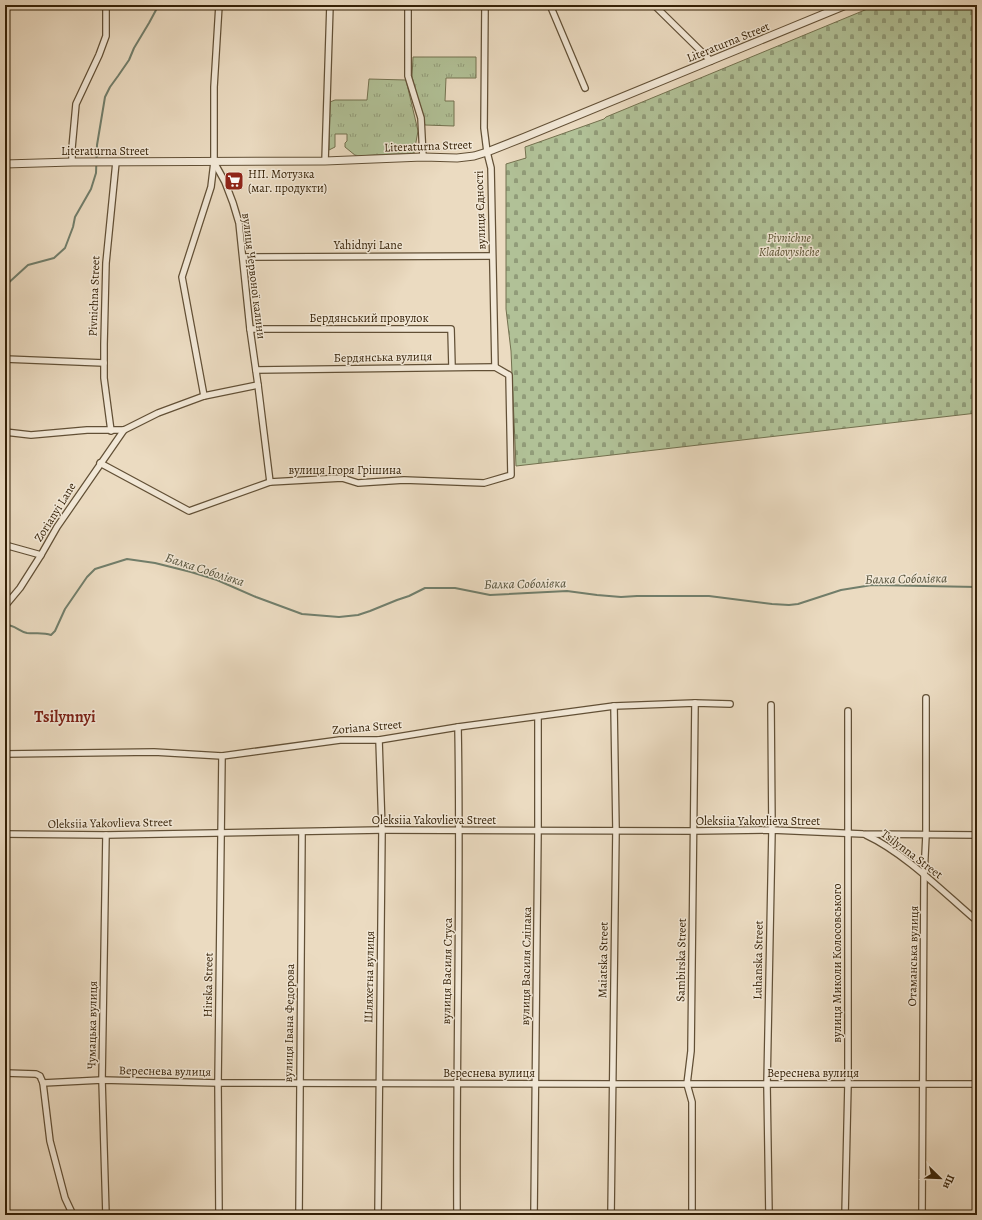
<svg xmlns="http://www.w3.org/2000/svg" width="982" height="1220" viewBox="0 0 982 1220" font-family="Alegreya,serif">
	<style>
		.grass { fill: url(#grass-tufts); stroke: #73714f }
		.cemetery { fill: url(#cemetery-stones); stroke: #73714f }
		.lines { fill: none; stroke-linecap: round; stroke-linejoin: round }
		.stream { stroke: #717e6b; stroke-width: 2 }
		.minor-casing { stroke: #625036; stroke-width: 8 }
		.tertiary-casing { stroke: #625036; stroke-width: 9 }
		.minor { stroke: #f2e8d7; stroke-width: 5.5 }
		.tertiary { stroke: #f2e8d7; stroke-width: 7 }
		.labels { text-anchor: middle; stroke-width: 3; stroke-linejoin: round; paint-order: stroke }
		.street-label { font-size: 12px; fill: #352107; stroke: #f2e8d7 }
		.poi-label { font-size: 12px; fill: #352107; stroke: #f2e8d7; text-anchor: start }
		.park-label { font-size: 12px; font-style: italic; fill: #5a5132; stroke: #f2e8d7 }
		.water-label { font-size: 13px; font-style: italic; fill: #535039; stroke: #f2e8d7 }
		.district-label { font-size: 16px; font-weight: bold; fill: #7a1f14; stroke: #f2e8d7 }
	</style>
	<defs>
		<pattern id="grass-tufts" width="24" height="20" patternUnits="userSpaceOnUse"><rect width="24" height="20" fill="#b1c197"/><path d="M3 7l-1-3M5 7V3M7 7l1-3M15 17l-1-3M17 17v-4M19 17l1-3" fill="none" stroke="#919c79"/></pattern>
		<pattern id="cemetery-stones" width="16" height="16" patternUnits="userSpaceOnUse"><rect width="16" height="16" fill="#b1c197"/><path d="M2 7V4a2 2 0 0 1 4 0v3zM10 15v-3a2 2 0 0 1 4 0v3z" fill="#919c79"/></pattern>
	</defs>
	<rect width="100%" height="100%" fill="#ebdbc1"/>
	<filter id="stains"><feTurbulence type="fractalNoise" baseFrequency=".005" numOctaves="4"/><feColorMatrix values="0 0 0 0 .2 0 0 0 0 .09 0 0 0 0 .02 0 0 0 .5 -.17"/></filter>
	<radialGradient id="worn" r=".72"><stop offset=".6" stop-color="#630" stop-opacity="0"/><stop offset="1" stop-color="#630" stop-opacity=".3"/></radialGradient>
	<!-- grass -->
	<g class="grass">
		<path d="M413 57H476V78H446L445 101H454V126L425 125 412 77Z"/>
		<path d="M369 79 406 80 418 131 414 153 356 156 345 147V143L347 141V134H335V147L329 150 330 102 335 100H367Z"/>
	</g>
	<!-- cemetery -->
	<path class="cemetery" d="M877 5H977V413L516 466 511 351 506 309V164L526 158 525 147 604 119 606 117Z"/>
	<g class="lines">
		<!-- stream -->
		<g class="stream">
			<path d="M5 286 28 265 54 258 65 248 73 227 75 217 91 189 96 173 97 145 105 97 110 87 118 76 129 60 134 48 149 23 156 10 160 5"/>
			<path d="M5 625C14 624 18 631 27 633 35 634 43 632 51 635L55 631 65 609 87 577 95 569 127 559 155 563 191 572 217 580 256 597 302 614 339 617 358 615 370 611 397 600 409 596 425 588H455L490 595 567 591 597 595 621 597 637 596H709L772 604 789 605 798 604 841 590 872 585 977 587"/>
		</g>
		<!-- minor casing -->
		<g class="minor-casing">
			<g id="minor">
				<path d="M219 5 214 87V162L225 182 233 203 239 223 250 329 258 385 270 482"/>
				<path d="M408 5V76L421 118 423 157"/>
				<path d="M485 5 484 128 487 152 491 168 495 367"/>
				<path d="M550 5 585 88"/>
				<path d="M654 5 711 61"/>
				<path d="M325 161 330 5"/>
				<path d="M72 162V148L76 104 99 55 106 36V5"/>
				<path d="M243 257 492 256"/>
				<path d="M250 329H451L452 367"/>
				<path d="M5 359 104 363"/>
				<path d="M204 396 182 277 211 187 214 162"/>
				<path d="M111 431 104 378V344L106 263 116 162"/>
				<path d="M5 432 31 435 87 430H124L158 413 204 396 258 385"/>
				<path d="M100 463 189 511 270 482 342 478 358 483 404 480 484 483 511 475 509 375 495 367 256 370"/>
				<path d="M5 545 41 555"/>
				<path d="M5 606 20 588 41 555 57 527 124 430"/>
				<path d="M5 754 154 752 222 756 340 740H379L458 727 614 706 695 703 730 704"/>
				<path d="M5 834 106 835 382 830 694 831 772 830 863 834 977 835"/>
				<path d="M866 835C905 853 944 893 977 921"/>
				<path d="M5 1073 36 1074 40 1076 43 1083 102 1080 218 1083 612 1084H977"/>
				<path d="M43 1083 50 1141 65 1198 73 1215"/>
				<path d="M106 1215 102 1080 106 835"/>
				<path d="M219 1215 218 1083 222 756"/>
				<path d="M299 1215 302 832"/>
				<path d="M378 1215 382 830 379 740"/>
				<path d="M457 1215C456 1052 461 890 458 727"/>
				<path d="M534 1215 538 830V717"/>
				<path d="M611 1215 616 830 614 706"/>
				<path d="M692 1215V1102L687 1084 691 1051 695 703"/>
				<path d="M769 1215 767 1085 772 830 771 705"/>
				<path d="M845 1215 848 1084V711"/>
				<path d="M922 1215 924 876 926 835V698"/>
			</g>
		</g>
		<!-- tertiary casing -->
		<g class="tertiary-casing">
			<path id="tertiary" d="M5 164 72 162 325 161 423 157 457 158 474 156 487 152 525 137 846 5"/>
		</g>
		<!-- minor -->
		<use href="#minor" class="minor"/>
		<!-- tertiary -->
		<use href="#tertiary" class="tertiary"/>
	</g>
	<!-- icons -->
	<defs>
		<g id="supermarket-square" transform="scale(1)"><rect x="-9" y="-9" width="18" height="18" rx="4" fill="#8f2418" stroke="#f2e8d7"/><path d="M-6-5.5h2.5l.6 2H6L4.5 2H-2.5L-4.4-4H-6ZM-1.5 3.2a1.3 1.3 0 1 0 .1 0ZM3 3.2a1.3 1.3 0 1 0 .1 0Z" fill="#fff"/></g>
	</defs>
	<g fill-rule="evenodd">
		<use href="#supermarket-square" x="234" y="181"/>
	</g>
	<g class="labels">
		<!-- street labels -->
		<g class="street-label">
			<text transform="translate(728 42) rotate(-22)" y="4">Literaturna Street</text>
			<text transform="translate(428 146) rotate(-2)" y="4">Literaturna Street</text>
			<text x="105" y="155">Literaturna Street</text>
			<text transform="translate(480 210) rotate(-92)" y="4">вулиця Єдності</text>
			<text x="368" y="249">Yahidnyi Lane</text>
			<text transform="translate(254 276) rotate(83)" y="4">вулиця Червоної калини</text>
			<text transform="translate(94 296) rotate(-88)" y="4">Pivnichna Street</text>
			<text x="369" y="322">Бердянський провулок</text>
			<text transform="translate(383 357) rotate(-1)" y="4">Бердянська вулиця</text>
			<text x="345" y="474">вулиця Ігоря Грішина</text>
			<text transform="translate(55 512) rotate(-58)" y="4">Zorianyi Lane</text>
			<text transform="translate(367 727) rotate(-5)" y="4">Zoriana Street</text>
			<text x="434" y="824">Oleksiia Yakovlieva Street</text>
			<text x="758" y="825">Oleksiia Yakovlieva Street</text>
			<text transform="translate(110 823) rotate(-1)" y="4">Oleksiia Yakovlieva Street</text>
			<text transform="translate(912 854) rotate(37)" y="4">Tsilynna Street</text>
			<text transform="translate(913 956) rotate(-89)" y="4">Отаманська вулиця</text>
			<text transform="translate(603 960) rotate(-89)" y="4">Maiatska Street</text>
			<text transform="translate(681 960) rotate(-89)" y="4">Sambirska Street</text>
			<text transform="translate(758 960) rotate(-89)" y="4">Luhanska Street</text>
			<text transform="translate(837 963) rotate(-90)" y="4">вулиця Миколи Колосовського</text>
			<text transform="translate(526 966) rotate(-89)" y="4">вулиця Василя Сліпака</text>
			<text transform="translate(447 971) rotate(-89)" y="4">вулиця Василя Стуса</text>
			<text transform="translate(369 977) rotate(-89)" y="4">Шляхетна вулиця</text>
			<text transform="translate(208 985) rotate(-89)" y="4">Hirska Street</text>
			<text transform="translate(289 1023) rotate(-89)" y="4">вулиця Івана Федорова</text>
			<text transform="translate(92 1025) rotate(-89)" y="4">Чумацька вулиця</text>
			<text transform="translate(165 1071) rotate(1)" y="4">Вереснева вулиця</text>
			<text x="489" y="1077">Вереснева вулиця</text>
			<text x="813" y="1077">Вереснева вулиця</text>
		</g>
		<!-- poi labels -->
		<g class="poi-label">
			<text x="248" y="178">НП. Мотузка<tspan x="248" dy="14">(маг. продукти)</tspan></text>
		</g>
		<!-- park labels -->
		<g class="park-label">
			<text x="789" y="242">Pivnichne<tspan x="789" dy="14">Kladovyshche</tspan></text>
		</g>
		<!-- water labels -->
		<g class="water-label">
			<text transform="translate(205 569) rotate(18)" y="5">Балка Соболівка</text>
			<text transform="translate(906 578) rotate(-1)" y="5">Балка Соболівка</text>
			<text transform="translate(525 583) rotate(-1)" y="5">Балка Соболівка</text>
		</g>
		<!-- district labels -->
		<g class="district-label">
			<text x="65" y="722">Tsilynnyi</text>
		</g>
	</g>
	<!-- margin -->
	<rect width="982" height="1220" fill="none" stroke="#ebdbc1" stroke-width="20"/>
	<rect x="6" y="6" width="970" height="1208" fill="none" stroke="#352107" stroke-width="2"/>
	<rect x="10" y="10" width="962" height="1200" fill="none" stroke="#352107"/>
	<!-- north arrow -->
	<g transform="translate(940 1178) rotate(113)" stroke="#f2e8d7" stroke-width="3" paint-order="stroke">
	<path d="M0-3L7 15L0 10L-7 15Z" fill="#352107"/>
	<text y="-6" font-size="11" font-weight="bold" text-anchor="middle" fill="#352107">Пн</text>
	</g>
	<rect width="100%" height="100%" filter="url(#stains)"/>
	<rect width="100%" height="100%" fill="url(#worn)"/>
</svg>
